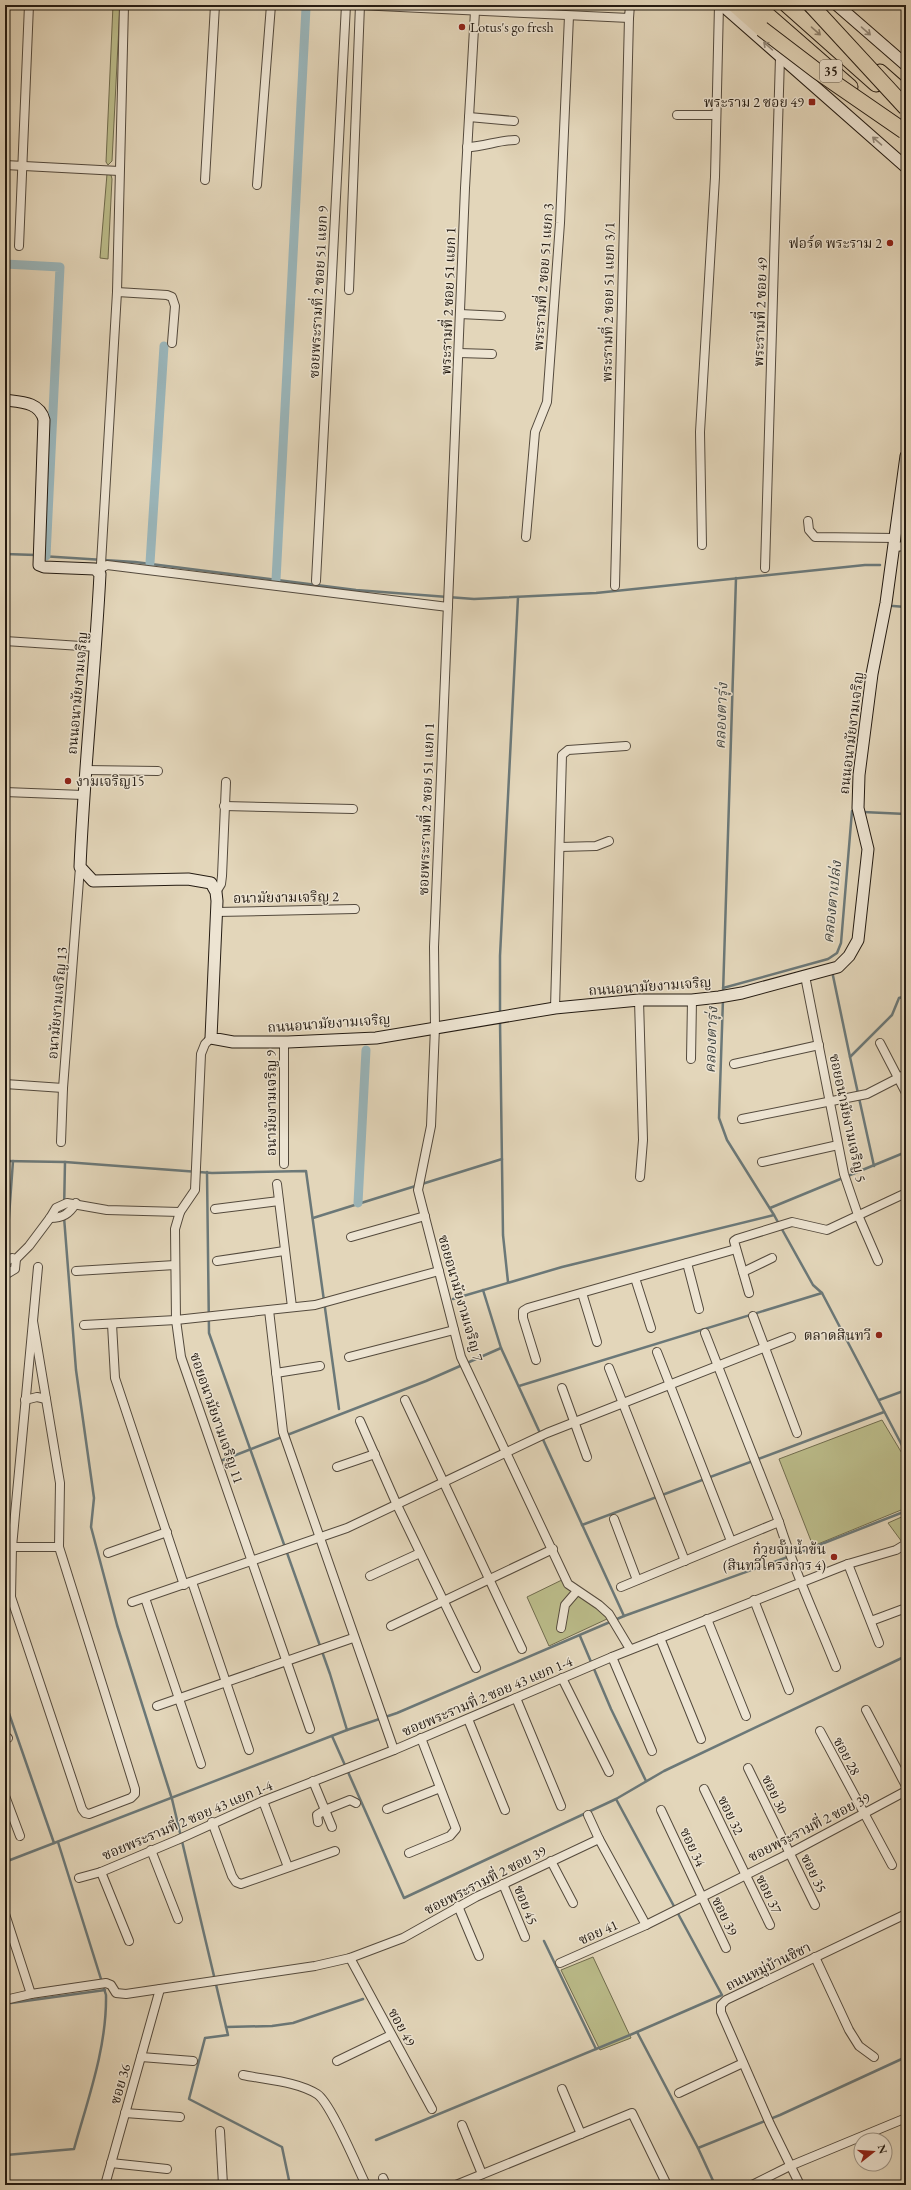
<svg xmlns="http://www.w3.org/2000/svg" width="911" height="2190" viewBox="0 0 911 2190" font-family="'EB Garamond','Noto Serif Thai',serif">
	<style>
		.green { fill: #bbbc8a; stroke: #706c4e }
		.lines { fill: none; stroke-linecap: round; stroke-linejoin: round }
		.stream { stroke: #6b7878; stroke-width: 2.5 }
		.canal { stroke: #9ab6bb; stroke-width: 9 }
		.street-casing { stroke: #544a3d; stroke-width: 10 }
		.secondary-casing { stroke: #251c13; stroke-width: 13 }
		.highway-casing { stroke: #251c13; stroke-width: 17 }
		.street { stroke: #ede4d2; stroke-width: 8 }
		.secondary { stroke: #ede4d2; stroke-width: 11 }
		.highway { stroke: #e3d6ba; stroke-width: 15 }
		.highway-bridge-casing { stroke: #251c13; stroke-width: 17; stroke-linecap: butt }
		.highway-bridge { stroke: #e3d6ba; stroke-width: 15 }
		.oneway { stroke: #8e826f }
		.oneway2 { stroke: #938a7c }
		.poi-dot { fill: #8f2418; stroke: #ede4d2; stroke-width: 1.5 }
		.labels { text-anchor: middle; stroke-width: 3; stroke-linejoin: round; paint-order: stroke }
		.shield { fill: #ede4d2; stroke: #61584c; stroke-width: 1 }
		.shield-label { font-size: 13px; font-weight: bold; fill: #251c13 }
		.poi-label { font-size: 14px; fill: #251c13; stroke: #ede4d2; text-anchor: end }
		.street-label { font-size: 14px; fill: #251c13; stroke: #ede4d2 }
		.water-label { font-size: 15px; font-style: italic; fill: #484a45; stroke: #ede4d2 }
	</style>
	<rect width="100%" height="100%" fill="#e3d6ba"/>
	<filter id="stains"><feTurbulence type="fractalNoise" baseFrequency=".005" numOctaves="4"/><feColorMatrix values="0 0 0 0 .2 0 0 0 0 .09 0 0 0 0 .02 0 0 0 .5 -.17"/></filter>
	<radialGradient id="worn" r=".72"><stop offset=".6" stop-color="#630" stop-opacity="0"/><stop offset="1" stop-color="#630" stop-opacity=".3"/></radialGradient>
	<!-- green -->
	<g class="green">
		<path d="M113 5H120L112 161 108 165 106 162Z"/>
		<path d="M107 174 111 175 112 179 108 259 100 258Z"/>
		<path d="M882 1420 906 1460V1508L813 1546 779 1459Z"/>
		<path d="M906 1515V1539L902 1542 888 1523Z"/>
		<path d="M568 1577 570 1582 599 1602 607 1619 549 1646 527 1597Z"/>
		<path d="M593 1957 631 2038 600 2050 561 1970Z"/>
	</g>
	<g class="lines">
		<!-- stream -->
		<g class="stream">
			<path d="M5 554 36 555"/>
			<path d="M41 556 135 562 356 590 474 599 596 593 865 565H880"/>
			<path d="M893 606 906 607"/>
			<path d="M863 812 906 814"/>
			<path d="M832 971 850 1057"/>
			<path d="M723 988 828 959 837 953 841 943 852 811H856"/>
			<path d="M723 994 736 578"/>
			<path d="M723 999 719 1118 727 1140 774 1215 813 1285 822 1293 906 1453"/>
			<path d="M500 1014V956L518 597"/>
			<path d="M500 1021 503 1235 508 1282"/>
			<path d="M5 1161 65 1162 212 1173 306 1171 339 1409"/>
			<path d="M874 1166 850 1057 892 1015 899 998 906 996"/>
			<path d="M207 1172 209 1333 330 1674 347 1730"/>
			<path d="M770 1208 906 1152"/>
			<path d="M64 1212 65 1162"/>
			<path d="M64 1217 76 1370 94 1498 91 1527 117 1625 172 1799 228 2035 205 2038 189 2099 282 2147 290 2185"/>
			<path d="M313 1218 502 1159"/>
			<path d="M5 1272 13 1161"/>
			<path d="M483 1290 501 1348 624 1616"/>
			<path d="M453 1299 562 1267 774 1215"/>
			<path d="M519 1386 822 1293"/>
			<path d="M879 1400 906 1390"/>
			<path d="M223 1460 426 1381 501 1348"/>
			<path d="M582 1525 884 1412"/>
			<path d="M580 1636 611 1709 646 1781"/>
			<path d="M5 1702 54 1843"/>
			<path d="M332 1736 404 1898 616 1799 664 1771 906 1656"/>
			<path d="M616 1799 722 1995 637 2032 698 2148"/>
			<path d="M5 1862 347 1730 397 1713 624 1616 796 1554 906 1511"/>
			<path d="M544 1941 596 2049"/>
			<path d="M11 2003 105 1990"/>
			<path d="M226 2027 272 2026 293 2023 363 1999"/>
			<path d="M376 2140 637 2032"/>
			<path d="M6 2155 74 2149C88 2099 107 2047 106 1995L58 1842"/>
			<path d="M715 2185 698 2148 780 2115 906 2057"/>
		</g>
		<!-- canal -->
		<g class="canal">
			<path d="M5 264 60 267 46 556"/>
			<path d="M150 563 164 346"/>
			<path d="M276 580 306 8"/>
			<path d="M358 1203 366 1050"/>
		</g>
		<!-- street casing -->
		<g class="street-casing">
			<g id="street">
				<path d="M358 5 629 18 630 5"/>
				<path d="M475 11 465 188 434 947 435 1027 431 1126 418 1190 461 1357 568 1584 599 1605 609 1614 630 1649"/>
				<path d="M677 115H716"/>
				<path d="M469 117 514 121"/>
				<path d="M467 147C484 147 498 140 515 140"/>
				<path d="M5 165 119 171"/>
				<path d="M205 180 215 5"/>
				<path d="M257 185 271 5"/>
				<path d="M19 246 29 5"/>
				<path d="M349 290 360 5"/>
				<path d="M117 292 167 295 172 297 175 306 172 343"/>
				<path d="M460 314 501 316"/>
				<path d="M459 353 492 354"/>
				<path d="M808 521 809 530 815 537 895 538"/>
				<path d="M526 537 535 432 547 402 560 223 569 16"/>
				<path d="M702 545 700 432 715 177 719 5"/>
				<path d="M894 547 906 546"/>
				<path d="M765 568 780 57"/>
				<path d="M98 570 101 564 117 292 124 5"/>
				<path d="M98 570 107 565 448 607"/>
				<path d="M316 581 346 5"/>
				<path d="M615 586 629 18"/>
				<path d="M5 641 96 647"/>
				<path d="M85 770 158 771"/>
				<path d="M5 792 83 795"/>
				<path d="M224 806 353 809"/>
				<path d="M560 847 596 846 609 841"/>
				<path d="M216 892 221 884 222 876 226 782"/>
				<path d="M217 912 355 909"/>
				<path d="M805 976 844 1174 858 1215 878 1261"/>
				<path d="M639 1000 643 1140 640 1177"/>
				<path d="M555 1008 562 755 568 750 626 746"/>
				<path d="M211 1038 205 1044 201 1054 195 1190 180 1212 175 1229 176 1320 181 1357 310 1729"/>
				<path d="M880 1043 906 1093"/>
				<path d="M691 1059 692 1000"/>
				<path d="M734 1064 819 1045"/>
				<path d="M5 1084 63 1088"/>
				<path d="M742 1119 867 1094 906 1074"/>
				<path d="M61 1142 63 1088 80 867"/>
				<path d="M762 1162 838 1145"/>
				<path d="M284 1164V1042"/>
				<path d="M277 1184 292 1307"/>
				<path d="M215 1209 279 1201"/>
				<path d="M50 1218C63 1218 69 1214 76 1203"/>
				<path d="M351 1237 425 1216"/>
				<path d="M217 1261 284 1251"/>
				<path d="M5 1262 12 1258 16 1259 29 1246 50 1218 56 1208 67 1203 107 1210 180 1212"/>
				<path d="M687 1263 699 1309"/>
				<path d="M76 1271 175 1265"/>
				<path d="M743 1272 772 1258"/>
				<path d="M5 1275 15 1269 16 1259"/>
				<path d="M635 1278 651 1328"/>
				<path d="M582 1293 597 1342"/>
				<path d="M749 1293 734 1241 737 1239 792 1222 827 1230 906 1193"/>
				<path d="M269 1310 283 1432 394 1750"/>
				<path d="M753 1316 797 1433"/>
				<path d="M33 1321 60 1483 59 1547H12L11 1597 82 1809 85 1813 89 1814 131 1798 135 1794V1789L59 1547"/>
				<path d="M112 1324 115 1378 184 1585"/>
				<path d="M84 1325 176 1320 315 1305 439 1271"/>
				<path d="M705 1333 779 1522"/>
				<path d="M657 1352 731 1541"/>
				<path d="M349 1357 454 1330"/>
				<path d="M536 1360 523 1318V1311L528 1308 736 1249"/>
				<path d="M609 1368 685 1561"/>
				<path d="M276 1373 320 1366"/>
				<path d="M562 1388 587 1457"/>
				<path d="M25 1400 37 1397 46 1399"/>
				<path d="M405 1400 522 1649"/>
				<path d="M360 1421 397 1505 476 1668"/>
				<path d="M337 1467 375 1454"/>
				<path d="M614 1519 637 1580"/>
				<path d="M5 1547H12L38 1267"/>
				<path d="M108 1553 167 1532"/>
				<path d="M848 1564 879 1643"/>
				<path d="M370 1576 420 1553"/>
				<path d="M192 1582 249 1750"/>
				<path d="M621 1587 779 1522C794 1571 817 1619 836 1667"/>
				<path d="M145 1598 201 1764"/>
				<path d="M754 1600 789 1690"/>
				<path d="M132 1602 347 1528 547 1433 791 1337"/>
				<path d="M707 1619 746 1716"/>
				<path d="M871 1621 906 1608"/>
				<path d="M391 1626 553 1549"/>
				<path d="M561 1628 565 1605 577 1591"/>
				<path d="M660 1638 701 1739"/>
				<path d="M612 1657 652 1751"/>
				<path d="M562 1678 609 1772"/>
				<path d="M516 1698 561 1806"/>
				<path d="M157 1706 353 1638"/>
				<path d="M866 1710 906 1786"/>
				<path d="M468 1719 505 1810"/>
				<path d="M820 1731 892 1865"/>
				<path d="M5 1739 8 1738"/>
				<path d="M748 1768 815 1905"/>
				<path d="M313 1781 325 1810 350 1800 356 1803"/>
				<path d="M704 1789 770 1925"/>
				<path d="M5 1796 20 1836"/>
				<path d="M263 1801 288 1867"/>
				<path d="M387 1809 440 1788"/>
				<path d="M661 1810 726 1948"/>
				<path d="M588 1815 599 1839"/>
				<path d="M212 1822 232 1876 236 1882 241 1884 335 1851"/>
				<path d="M318 1822 317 1815 325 1810 332 1827"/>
				<path d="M151 1850 178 1919"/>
				<path d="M409 1853 450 1836 456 1829 421 1738"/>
				<path d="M551 1861 573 1903"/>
				<path d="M101 1872 129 1941"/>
				<path d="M79 1878 101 1872 177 1840 263 1801 394 1750 612 1657 848 1564 896 1550 906 1544"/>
				<path d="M503 1884 525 1937"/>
				<path d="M458 1906 479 1956"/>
				<path d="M5 1914 31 1994"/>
				<path d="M815 1957 849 2030 859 2046 874 2057"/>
				<path d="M350 1958 432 2109"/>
				<path d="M560 1963 646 1925"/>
				<path d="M5 2000 31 1994 106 1983 111 1985 116 1993 126 1994 315 1966 350 1958 403 1938 476 1897 599 1839 646 1925 790 1853 906 1791"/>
				<path d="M141 2057 193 2061"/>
				<path d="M337 2061 391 2035"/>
				<path d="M243 2075C266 2080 296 2081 317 2094 331 2103 357 2167 366 2185"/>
				<path d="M562 2089 581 2134"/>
				<path d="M679 2093 743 2063"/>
				<path d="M125 2113 180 2117"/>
				<path d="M462 2125 482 2174"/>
				<path d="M220 2131 223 2185"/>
				<path d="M111 2163 167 2169"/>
				<path d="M383 2178 386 2185"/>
				<path d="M105 2185 160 1989"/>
				<path d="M456 2185 632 2113 667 2185"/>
				<path d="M752 2185 790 2166 906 2118"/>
				<path d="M800 2185 770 2124 721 2012V2005L726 2000 906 1914"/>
			</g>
		</g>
		<!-- secondary casing -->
		<g class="secondary-casing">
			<g id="secondary">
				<path d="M722 5 906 167"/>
				<path d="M837 5 906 65"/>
				<path d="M5 400C21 402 40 402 44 420L39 565 44 567 95 569 100 574C95 672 84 769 80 867L93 881 188 879 211 883 216 892 217 901 211 1038 233 1042H288L376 1038 555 1008 639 1000H692L719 997 742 993 838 967 849 956 858 940 868 849 858 808 859 775 872 674 886 603 906 456"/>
			</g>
		</g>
		<!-- highway casing -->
		<g class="highway-casing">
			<g id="highway">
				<path d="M735 5 762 29"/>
				<path d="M756 5 850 87"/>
				<path d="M787 5 876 84"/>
				<path d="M880 72 906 95"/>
			</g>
		</g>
		<!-- street -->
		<use href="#street" class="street"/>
		<!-- secondary -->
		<use href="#secondary" class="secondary"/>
		<!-- highway -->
		<use href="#highway" class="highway"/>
		<!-- highway-bridge casing -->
		<g class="highway-bridge-casing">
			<g id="highway-bridge">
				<path d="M811 5 906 108"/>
				<path d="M762 29 817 71 904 131"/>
			</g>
		</g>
		<!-- highway-bridge -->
		<use href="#highway-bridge" class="highway-bridge"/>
	</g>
	<!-- one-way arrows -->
	<defs><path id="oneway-shaft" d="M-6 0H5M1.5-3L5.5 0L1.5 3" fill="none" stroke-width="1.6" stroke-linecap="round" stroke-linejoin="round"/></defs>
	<use class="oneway" href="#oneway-shaft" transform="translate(816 31) rotate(41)"/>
	<g class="oneway2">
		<use href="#oneway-shaft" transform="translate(866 31) rotate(41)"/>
		<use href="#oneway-shaft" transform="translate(768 46) rotate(-138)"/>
		<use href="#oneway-shaft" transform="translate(877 141) rotate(-139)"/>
	</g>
	<!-- markers -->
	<g class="poi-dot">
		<circle cx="462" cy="27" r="4"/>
		<rect x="808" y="98" width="8" height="8" rx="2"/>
		<circle cx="890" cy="243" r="4"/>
		<circle cx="68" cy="781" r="4"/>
		<circle cx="879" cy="1335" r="4"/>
		<circle cx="834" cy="1557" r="4"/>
	</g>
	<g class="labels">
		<!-- shield labels -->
		<rect class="shield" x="820" y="60" width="22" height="22" rx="3"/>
		<g class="shield-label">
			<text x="831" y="76">35</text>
		</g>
		<!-- poi labels -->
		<g class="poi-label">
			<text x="470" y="32" text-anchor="start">Lotus's go fresh</text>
			<text x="804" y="107">พระราม 2 ซอย 49</text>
			<text x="882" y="248">ฟอร์ด พระราม 2</text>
			<text x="76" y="786" text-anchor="start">งามเจริญ15</text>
			<text x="871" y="1340">ตลาดสินทวี</text>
			<text x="826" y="1554">ก๋วยจั๊บน้ำข้น<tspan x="826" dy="16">(สินทวีโครงการ 4)</tspan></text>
		</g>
		<!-- street labels -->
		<g class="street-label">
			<text transform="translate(543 277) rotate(-86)" y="5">พระรามที่ 2 ซอย 51 แยก 3</text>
			<text transform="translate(318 292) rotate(-87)" y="5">ซอยพระรามที่ 2 ซอย 51 แยก 9</text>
			<text transform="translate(448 301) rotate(-88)" y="5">พระรามที่ 2 ซอย 51 แยก 1</text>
			<text transform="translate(608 302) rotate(-89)" y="5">พระรามที่ 2 ซอย 51 แยก 3/1</text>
			<text transform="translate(760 312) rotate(-88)" y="5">พระรามที่ 2 ซอย 49</text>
			<text transform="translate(77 693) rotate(-85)" y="5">ถนนอนามัยงามเจริญ</text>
			<text transform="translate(851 733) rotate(-83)" y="5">ถนนอนามัยงามเจริญ</text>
			<text transform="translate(426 809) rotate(-88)" y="5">ซอยพระรามที่ 2 ซอย 51 แยก 1</text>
			<text transform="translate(286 897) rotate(-1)" y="5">อนามัยงามเจริญ 2</text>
			<text transform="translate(650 986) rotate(-4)" y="5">ถนนอนามัยงามเจริญ</text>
			<text transform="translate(57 1003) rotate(-85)" y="5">อนามัยงามเจริญ 13</text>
			<text transform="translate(329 1023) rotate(-4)" y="5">ถนนอนามัยงามเจริญ</text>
			<text transform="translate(271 1103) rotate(-90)" y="5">อนามัยงามเจริญ 9</text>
			<text transform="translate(848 1118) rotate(78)" y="5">ซอยอนามัยงามเจริญ 5</text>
			<text transform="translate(461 1298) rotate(74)" y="5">ซอยอนามัยงามเจริญ 7</text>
			<text transform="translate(217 1418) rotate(71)" y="5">ซอยอนามัยงามเจริญ 11</text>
			<text transform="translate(487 1696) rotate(-23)" y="5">ซอยพระรามที่ 2 ซอย 43 แยก 1-4</text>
			<text transform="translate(847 1756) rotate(62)" y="5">ซอย 28</text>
			<text transform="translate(775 1794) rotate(64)" y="5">ซอย 30</text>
			<text transform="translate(731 1815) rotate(64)" y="5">ซอย 32</text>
			<text transform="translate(187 1820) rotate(-23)" y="5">ซอยพระรามที่ 2 ซอย 43 แยก 1-4</text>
			<text transform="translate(809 1827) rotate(-27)" y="5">ซอยพระรามที่ 2 ซอย 39</text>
			<text transform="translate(693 1847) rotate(65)" y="5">ซอย 34</text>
			<text transform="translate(814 1873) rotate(64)" y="5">ซอย 35</text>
			<text transform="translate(485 1880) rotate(-27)" y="5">ซอยพระรามที่ 2 ซอย 39</text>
			<text transform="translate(769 1894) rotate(64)" y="5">ซอย 37</text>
			<text transform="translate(526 1905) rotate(68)" y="5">ซอย 45</text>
			<text transform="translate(725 1916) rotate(64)" y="5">ซอย 39</text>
			<text transform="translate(598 1932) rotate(-24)" y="5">ซอย 41</text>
			<text transform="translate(768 1966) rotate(-26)" y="5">ถนนหมู่บ้านชิชา</text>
			<text transform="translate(402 2027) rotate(61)" y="5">ซอย 49</text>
			<text transform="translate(120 2084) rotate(-74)" y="5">ซอย 36</text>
		</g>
		<!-- water labels -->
		<g class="water-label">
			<text transform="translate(721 716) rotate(-88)" y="5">คลองตารุ่ง</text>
			<text transform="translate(832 902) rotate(-84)" y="5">คลองตาเปล่ง</text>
			<text transform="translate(711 1040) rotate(-88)" y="5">คลองตารุ่ง</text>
		</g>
	</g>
	<!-- margin -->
	<rect width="911" height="2190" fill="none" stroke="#e3d6ba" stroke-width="20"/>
	<rect x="6" y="6" width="899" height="2178" fill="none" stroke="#251c13" stroke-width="2"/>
	<rect x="10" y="10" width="891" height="2170" fill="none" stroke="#251c13"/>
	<!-- north arrow -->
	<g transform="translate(873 2152) rotate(73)"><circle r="19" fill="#ede4d2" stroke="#9d9486"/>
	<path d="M0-3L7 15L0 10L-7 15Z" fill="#8f2418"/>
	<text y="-6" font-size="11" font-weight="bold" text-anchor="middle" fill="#251c13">N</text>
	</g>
	<rect width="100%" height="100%" filter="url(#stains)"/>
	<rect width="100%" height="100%" fill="url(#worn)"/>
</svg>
